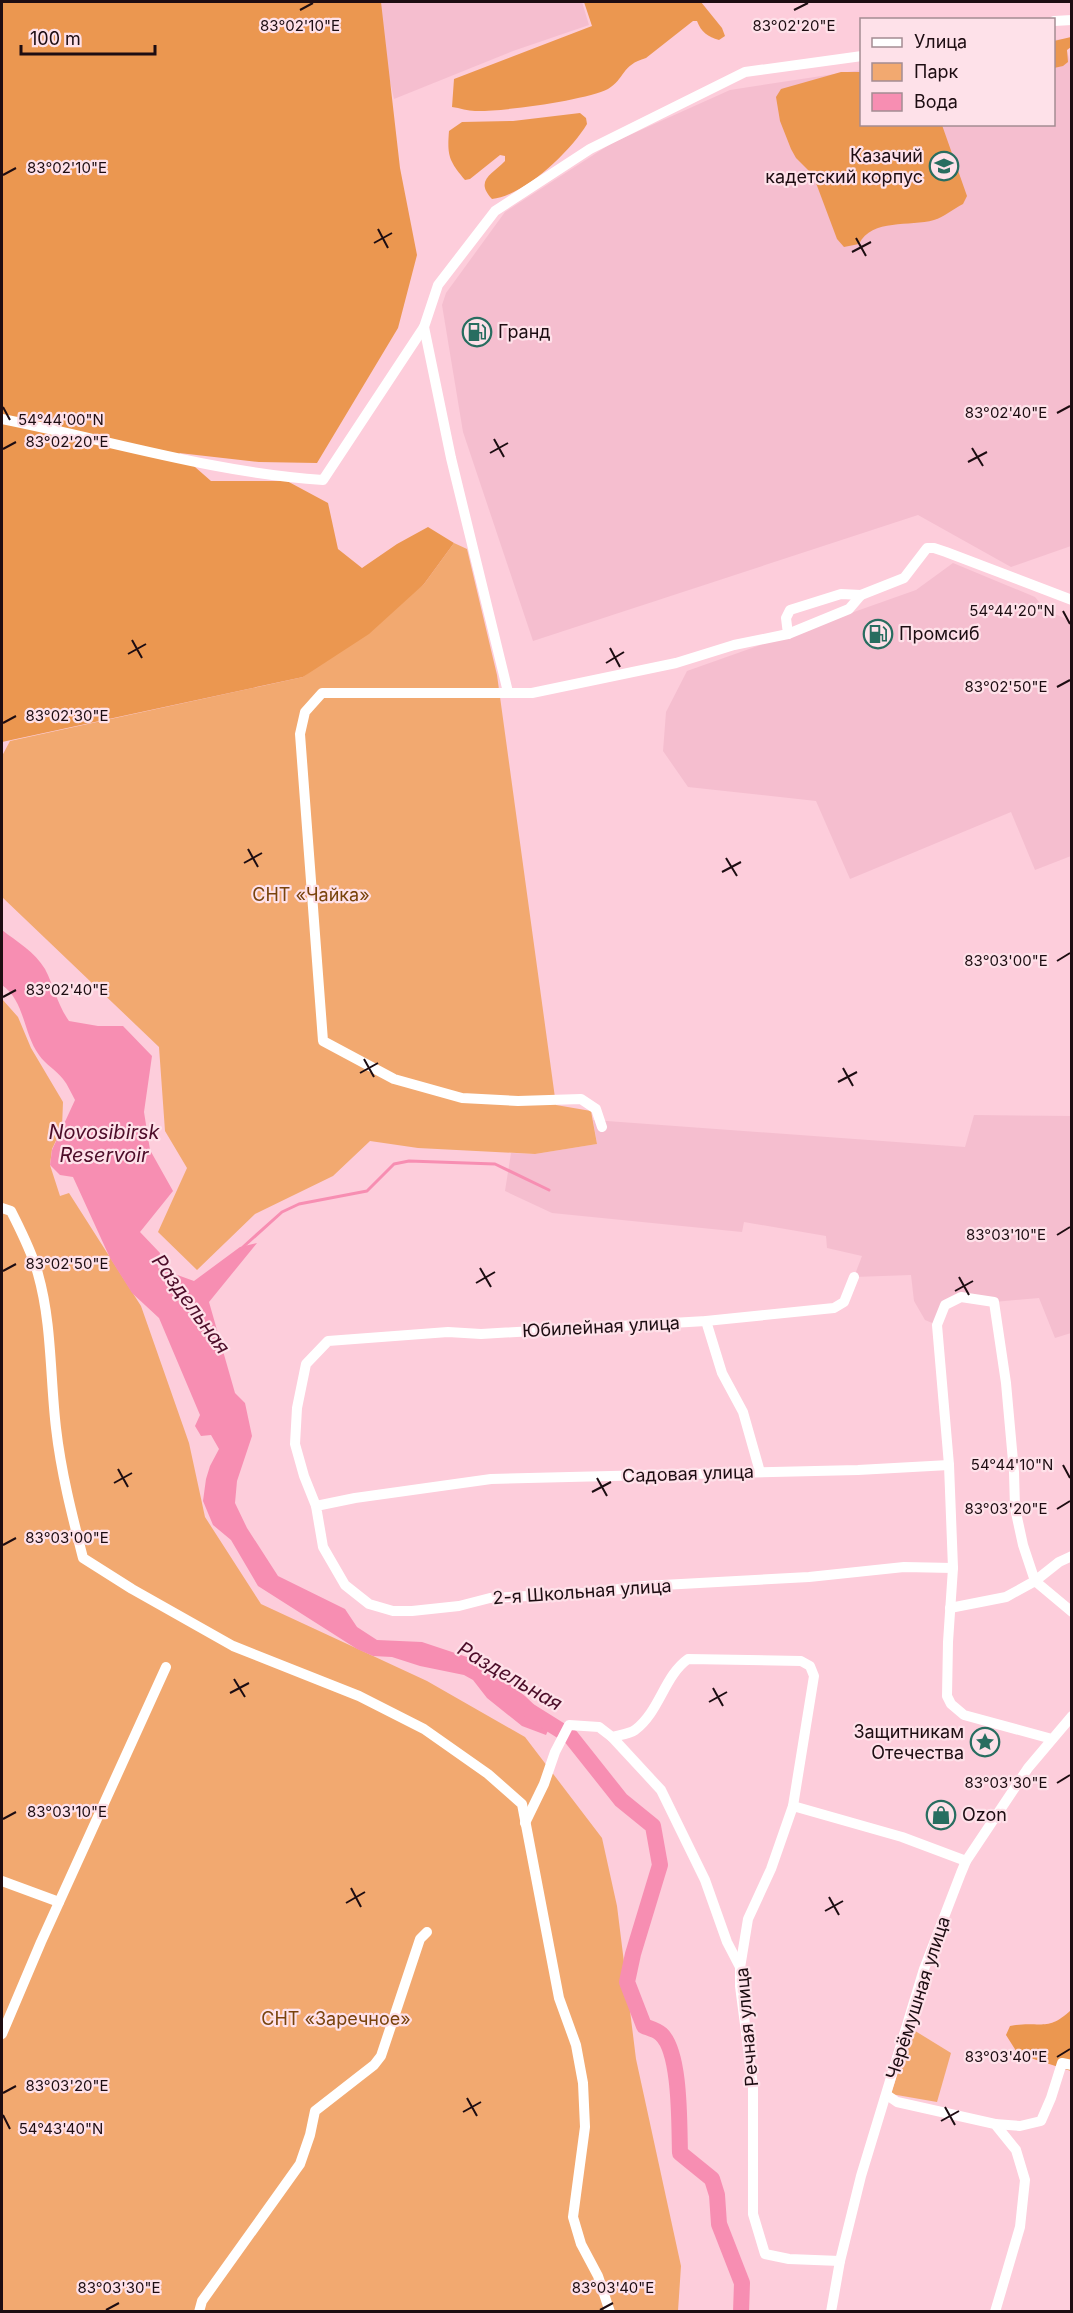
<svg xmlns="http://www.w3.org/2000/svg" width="1073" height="2313" viewBox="0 0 1073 2313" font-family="Inter,sans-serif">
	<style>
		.built { fill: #f5becf }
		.green { fill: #f2a970 }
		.forest { fill: #eb9750 }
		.water { fill: #f78eb2 }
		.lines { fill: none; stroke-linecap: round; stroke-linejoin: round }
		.stream { stroke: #f78eb2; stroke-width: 3 }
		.river { stroke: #f78eb2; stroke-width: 16 }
		.minor { stroke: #fff; stroke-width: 10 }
		.ticks { fill: none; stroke: #1d0d12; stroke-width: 2 }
		.labels { text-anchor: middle; stroke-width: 4.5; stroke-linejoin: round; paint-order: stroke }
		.poi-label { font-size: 18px; fill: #1d0d12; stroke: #fee1e9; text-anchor: start }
		.park-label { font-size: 18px; fill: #79430c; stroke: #fee1e9 }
		.street-label { font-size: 18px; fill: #1d0d12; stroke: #fee1e9 }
		.water-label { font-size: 20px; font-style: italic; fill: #4d0d29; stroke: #fee1e9 }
		.ticks-label { font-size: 15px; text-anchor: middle; fill: #1d0d12; stroke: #fee1e9; stroke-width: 4.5; stroke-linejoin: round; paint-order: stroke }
	</style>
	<rect width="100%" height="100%" fill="#fdcddb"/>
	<!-- built -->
	<g class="built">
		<path d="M372 2H582L589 25 513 51 394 99Z"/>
		<path d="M1063 39 1072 67 1071 546 1011 567 918 515 533 641 463 432 442 305 446 293 505 212 612 143 730 90 861 70 862 124H1054V40Z"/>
		<path d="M953 563 1035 597 1040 603 1041 608 1071 621V856L1035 870 1011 812 850 879 816 801 688 787 663 751 666 712 687 671 916 590Z"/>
		<path d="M974 1115 1071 1116V1333L1055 1338 1039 1298 994 1302 960 1297 945 1305 937 1325 925 1320 914 1301 911 1275 854 1277 862 1256 827 1248 826 1236 744 1222 742 1232 552 1213 505 1191 511 1153 535 1154 597 1144 593 1120 965 1147Z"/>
	</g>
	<!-- green -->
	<g class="green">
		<path d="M454 543 467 549 497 675 556 1105 591 1111 597 1144 535 1154 418 1148 370 1141 333 1176 255 1214 197 1270 158 1232 187 1168 165 1131 159 1047 2 897V756L10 741 303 677 424 584Z"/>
		<path d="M2 999 18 1017 31 1048 63 1102 62 1128 52 1149 50 1165 60 1196 69 1193 141 1306 189 1443 205 1517 261 1604 427 1681 525 1737 602 1838 617 1906 636 2059 681 2266 678 2311 2 2312Z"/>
		<path d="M912 2029 951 2053 937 2102 891 2094Z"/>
	</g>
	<!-- forest -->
	<g class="forest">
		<path d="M2 2H381L400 168 417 255 398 328 317 463 259 462 179 453 211 481H287L328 503 338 549 362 568 397 544 428 527 454 543 424 584 369 634 303 677 2 742Z"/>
		<path d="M584 2H701L722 28 725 36 719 40C708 37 701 32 697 21H693L646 58C621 65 625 79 608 89 587 100 501 112 475 111 468 111 460 108 452 107L454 79 592 26Z"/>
		<path d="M1071 37V47L1067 50 1068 62 1063 66 1054 68V41Z"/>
		<path d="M841 72H861L862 124 942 125 967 196 963 204C953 209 944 217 934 220 910 227 872 218 859 244L844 247 837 239 813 175 796 158 791 149 780 121 776 97 781 89Z"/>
		<path d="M580 113 586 118 587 124C571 151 524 196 492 199 474 180 493 174 505 161V156L500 155 470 179 465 180C449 161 447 156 449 131L462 122 513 121Z"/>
		<path d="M1071 2010V2071L1018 2054 1006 2035 1010 2026C1039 2020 1047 2033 1071 2010Z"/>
	</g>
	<!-- water -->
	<path class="water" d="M2 930C16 941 35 952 45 969 54 986 57 1004 69 1021L98 1026H123L152 1056 144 1112 150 1150 173 1191 140 1232 160 1253 158 1268 194 1281 240 1247 257 1243 209 1302 235 1393 245 1403 252 1436 237 1481 235 1503 247 1528 278 1576 345 1609 357 1627 377 1640 422 1642 479 1661 525 1696 542 1712 551 1724 546 1735 522 1726 487 1698 473 1680 464 1675 420 1666 392 1657 373 1656 357 1649 258 1586 231 1540 213 1525 203 1501 206 1479 210 1466 219 1449 211 1435 201 1436 195 1426 200 1415 159 1318 132 1293 110 1258 73 1177 60 1175 50 1165 52 1150 75 1100C71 1093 68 1085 63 1079 56 1070 45 1064 39 1055 23 1033 25 1001 2 985Z"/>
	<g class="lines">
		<!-- stream -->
		<path class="stream" d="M243 1247 282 1212 299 1204 367 1191 394 1164 409 1161 495 1164 549 1190"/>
		<!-- river -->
		<path class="river" d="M531 1712 571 1737 621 1800 653 1826 660 1865 633 1954 627 1982 644 2026C649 2028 657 2030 661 2034 681 2052 679 2125 680 2153L712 2179 717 2195 719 2224 742 2283 741 2312"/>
		<!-- minor -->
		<g class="minor">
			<path d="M1054 21 1072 20"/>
			<path d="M424 327 451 458 508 692"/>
			<path d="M2 419C108 440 214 473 323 480L424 327 438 285 495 211 590 149 745 72 862 56"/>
			<path d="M788 634 849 609 861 595"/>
			<path d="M602 1127 596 1109 581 1099 518 1101 462 1098 394 1079 323 1041 300 734 305 712 322 693H532L676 663 734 645 788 634 786 618 790 610 841 594 861 595 904 578 927 548H934L946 552 1072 600"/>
			<path d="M2 1208 11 1211C21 1231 32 1252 38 1274 52 1323 50 1377 56 1428 61 1472 72 1515 83 1558L132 1589 233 1646 359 1696 424 1729 488 1774 522 1804 559 1998 576 2045 583 2083 585 2127 573 2217 581 2244 598 2276 610 2312"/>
			<path d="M706 1321 722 1373 743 1412 760 1472"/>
			<path d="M949 1465 858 1470 491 1479 355 1498 316 1506 323 1547 345 1585 369 1604 393 1611H412L459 1606 490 1598 587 1593 644 1586 809 1577 904 1567 953 1568"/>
			<path d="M316 1506 304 1476 295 1444 297 1408 306 1364 328 1341 448 1332 481 1334 706 1321 834 1308 844 1302 854 1277"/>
			<path d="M950 1608 1006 1597 1035 1581 1072 1612"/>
			<path d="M612 1737 661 1790 705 1880 727 1942 740 1967"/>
			<path d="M1052 1739 964 1715 951 1704 947 1696 948 1642 953 1568 949 1465 937 1325 945 1305 961 1297 994 1302 1006 1383 1014 1472 1015 1508 1023 1545 1035 1581 1059 1562 1072 1556"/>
			<path d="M525 1823 544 1784 555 1752 569 1725 599 1727 612 1737C619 1735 629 1734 635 1730 660 1711 664 1676 688 1659L801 1661 810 1666 814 1676 793 1806"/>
			<path d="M2 1881 59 1902"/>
			<path d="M2 2034 41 1942 166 1667"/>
			<path d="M887 2095 897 2102 995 2124 1016 2150 1025 2180 1020 2227 995 2312"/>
			<path d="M995 2124 1020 2126 1041 2121 1051 2098 1062 2063 1072 2065"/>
			<path d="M840 2261 789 2259 765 2254 753 2214V2086L740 1986V1968L748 1919 771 1869 793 1806 902 1837 966 1861"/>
			<path d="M199 2312 202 2301 300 2164 310 2135 315 2111 374 2065 381 2056 420 1939 427 1932"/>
			<path d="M831 2312 840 2261 861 2176 924 1969 961 1873 966 1861 1028 1768 1072 1716"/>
		</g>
	</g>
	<!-- ticks -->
	<path class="ticks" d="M300 10 313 3M794 10 808 3M3 175 16 168M378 229 388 248M856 238 866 256M374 243 392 233M852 252 871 242M3 407 10 420M1057 413 1070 406M494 439 504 457M972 448 983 466M3 449 16 442M490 453 508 443M968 462 987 452M1063 611 1070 624M132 640 142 658M610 648 620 667M128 654 146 644M606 663 624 652M1057 687 1070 680M3 723 16 716M248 849 258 867M726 858 737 876M244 863 262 853M722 872 741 862M1057 961 1070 953M3 997 16 990M364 1059 374 1077M843 1068 853 1086M360 1073 378 1063M838 1082 857 1072M1057 1235 1070 1227M480 1268 491 1287M3 1271 16 1264M959 1277 969 1295M476 1283 495 1272M955 1291 973 1281M1063 1465 1070 1478M118 1469 128 1487M597 1478 607 1496M114 1483 132 1473M592 1492 611 1482M1057 1509 1070 1501M3 1545 16 1538M234 1679 245 1697M713 1688 723 1706M230 1693 249 1683M709 1702 727 1692M1057 1783 1070 1775M3 1819 16 1812M351 1888 361 1907M829 1897 839 1915M346 1903 365 1892M825 1911 843 1901M1057 2057 1070 2049M3 2093 16 2086M467 2098 477 2116M945 2107 955 2125M463 2112 481 2102M3 2115 10 2129M941 2121 959 2111M106 2310 119 2303M600 2310 613 2303"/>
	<!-- icons -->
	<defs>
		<g id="university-ring" transform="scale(1.5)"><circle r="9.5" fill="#fee1e9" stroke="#286d60" stroke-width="1.5"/><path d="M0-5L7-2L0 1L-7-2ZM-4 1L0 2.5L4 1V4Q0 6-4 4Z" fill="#286d60"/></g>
		<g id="fuel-ring" transform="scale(1.5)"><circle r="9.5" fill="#fee1e9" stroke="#286d60" stroke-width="1.5"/><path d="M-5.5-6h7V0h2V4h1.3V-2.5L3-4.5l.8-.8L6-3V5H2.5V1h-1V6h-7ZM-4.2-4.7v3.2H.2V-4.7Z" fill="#286d60"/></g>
		<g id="sight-ring" transform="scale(1.5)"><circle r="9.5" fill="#fee1e9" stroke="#286d60" stroke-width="1.5"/><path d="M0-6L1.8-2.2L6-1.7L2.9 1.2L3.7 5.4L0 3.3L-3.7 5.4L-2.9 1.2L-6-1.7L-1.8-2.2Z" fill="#286d60"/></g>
		<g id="shop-ring" transform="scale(1.5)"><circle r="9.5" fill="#fee1e9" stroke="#286d60" stroke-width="1.5"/><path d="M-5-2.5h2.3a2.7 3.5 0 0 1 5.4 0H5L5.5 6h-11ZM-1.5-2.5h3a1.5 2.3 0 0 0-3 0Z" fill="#286d60"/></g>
	</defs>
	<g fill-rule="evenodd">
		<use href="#university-ring" x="944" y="166"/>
		<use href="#fuel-ring" x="477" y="332"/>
		<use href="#fuel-ring" x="878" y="634"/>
		<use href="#sight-ring" x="985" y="1742"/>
		<use href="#shop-ring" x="941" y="1815"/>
	</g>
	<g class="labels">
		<!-- poi labels -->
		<g class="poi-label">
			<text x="923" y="162" text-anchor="end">Казачий<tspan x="923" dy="21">кадетский корпус</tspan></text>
			<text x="498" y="338">Гранд</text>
			<text x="899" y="640">Промсиб</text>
			<text x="964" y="1738" text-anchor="end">Защитникам<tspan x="964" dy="21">Отечества</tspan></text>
			<text x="962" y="1821">Ozon</text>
		</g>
		<!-- park labels -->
		<g class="park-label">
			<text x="311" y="901">СНТ «Чайка»</text>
			<text x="336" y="2025">СНТ «Заречное»</text>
		</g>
		<!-- street labels -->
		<g class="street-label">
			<text transform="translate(601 1327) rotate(-3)" y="6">Юбилейная улица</text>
			<text transform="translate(688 1474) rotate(-2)" y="6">Садовая улица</text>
			<text transform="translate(582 1592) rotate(-4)" y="6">2-я Школьная улица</text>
			<text transform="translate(918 1998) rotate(-72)" y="6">Черёмушная улица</text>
			<text transform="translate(747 2027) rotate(-95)" y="6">Речная улица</text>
		</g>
		<!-- water labels -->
		<g class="water-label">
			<text x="104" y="1139">Novosibirsk<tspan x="104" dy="23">Reservoir</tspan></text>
			<text transform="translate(191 1304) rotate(54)" y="7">Раздельная</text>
			<text transform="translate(510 1676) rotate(30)" y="7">Раздельная</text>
		</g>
	</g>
	<g class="ticks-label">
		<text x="300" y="31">83°02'10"E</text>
		<text x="794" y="31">83°02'20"E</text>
		<text x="67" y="173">83°02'10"E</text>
		<text x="1006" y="418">83°02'40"E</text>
		<text x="61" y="425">54°44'00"N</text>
		<text x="67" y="447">83°02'20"E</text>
		<text x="1012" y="616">54°44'20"N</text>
		<text x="1006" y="692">83°02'50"E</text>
		<text x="67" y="721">83°02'30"E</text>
		<text x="1006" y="966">83°03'00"E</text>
		<text x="67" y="995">83°02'40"E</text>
		<text x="1006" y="1240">83°03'10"E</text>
		<text x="67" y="1269">83°02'50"E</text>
		<text x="1012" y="1470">54°44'10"N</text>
		<text x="1006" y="1514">83°03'20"E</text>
		<text x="67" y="1543">83°03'00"E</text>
		<text x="1006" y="1788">83°03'30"E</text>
		<text x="67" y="1817">83°03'10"E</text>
		<text x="1006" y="2062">83°03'40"E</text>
		<text x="67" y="2091">83°03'20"E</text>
		<text x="61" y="2134">54°43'40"N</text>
		<text x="119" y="2293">83°03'30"E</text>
		<text x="613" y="2293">83°03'40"E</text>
	</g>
	<!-- border -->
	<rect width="1073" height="2313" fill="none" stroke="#1d0d12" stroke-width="6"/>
	<!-- legend -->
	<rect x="860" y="18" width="195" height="108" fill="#fee1e9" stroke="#a48c93" stroke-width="1.5"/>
	<rect x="872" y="38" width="30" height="9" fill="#ffffff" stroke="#a48c93" stroke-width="1.5"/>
	<text x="914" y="48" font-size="18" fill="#1d0d12">Улица</text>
	<rect x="872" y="63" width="30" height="18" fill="#f2a970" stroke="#a48c93" stroke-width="1.5"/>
	<text x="914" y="78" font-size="18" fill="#1d0d12">Парк</text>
	<rect x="872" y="93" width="30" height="18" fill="#f78eb2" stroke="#a48c93" stroke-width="1.5"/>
	<text x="914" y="108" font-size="18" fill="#1d0d12">Вода</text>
	<!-- scale -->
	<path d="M21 45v9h134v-9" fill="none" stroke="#1d0d12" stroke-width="3"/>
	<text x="30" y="45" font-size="18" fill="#1d0d12" stroke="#fee1e9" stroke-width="4.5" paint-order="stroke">100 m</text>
</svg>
